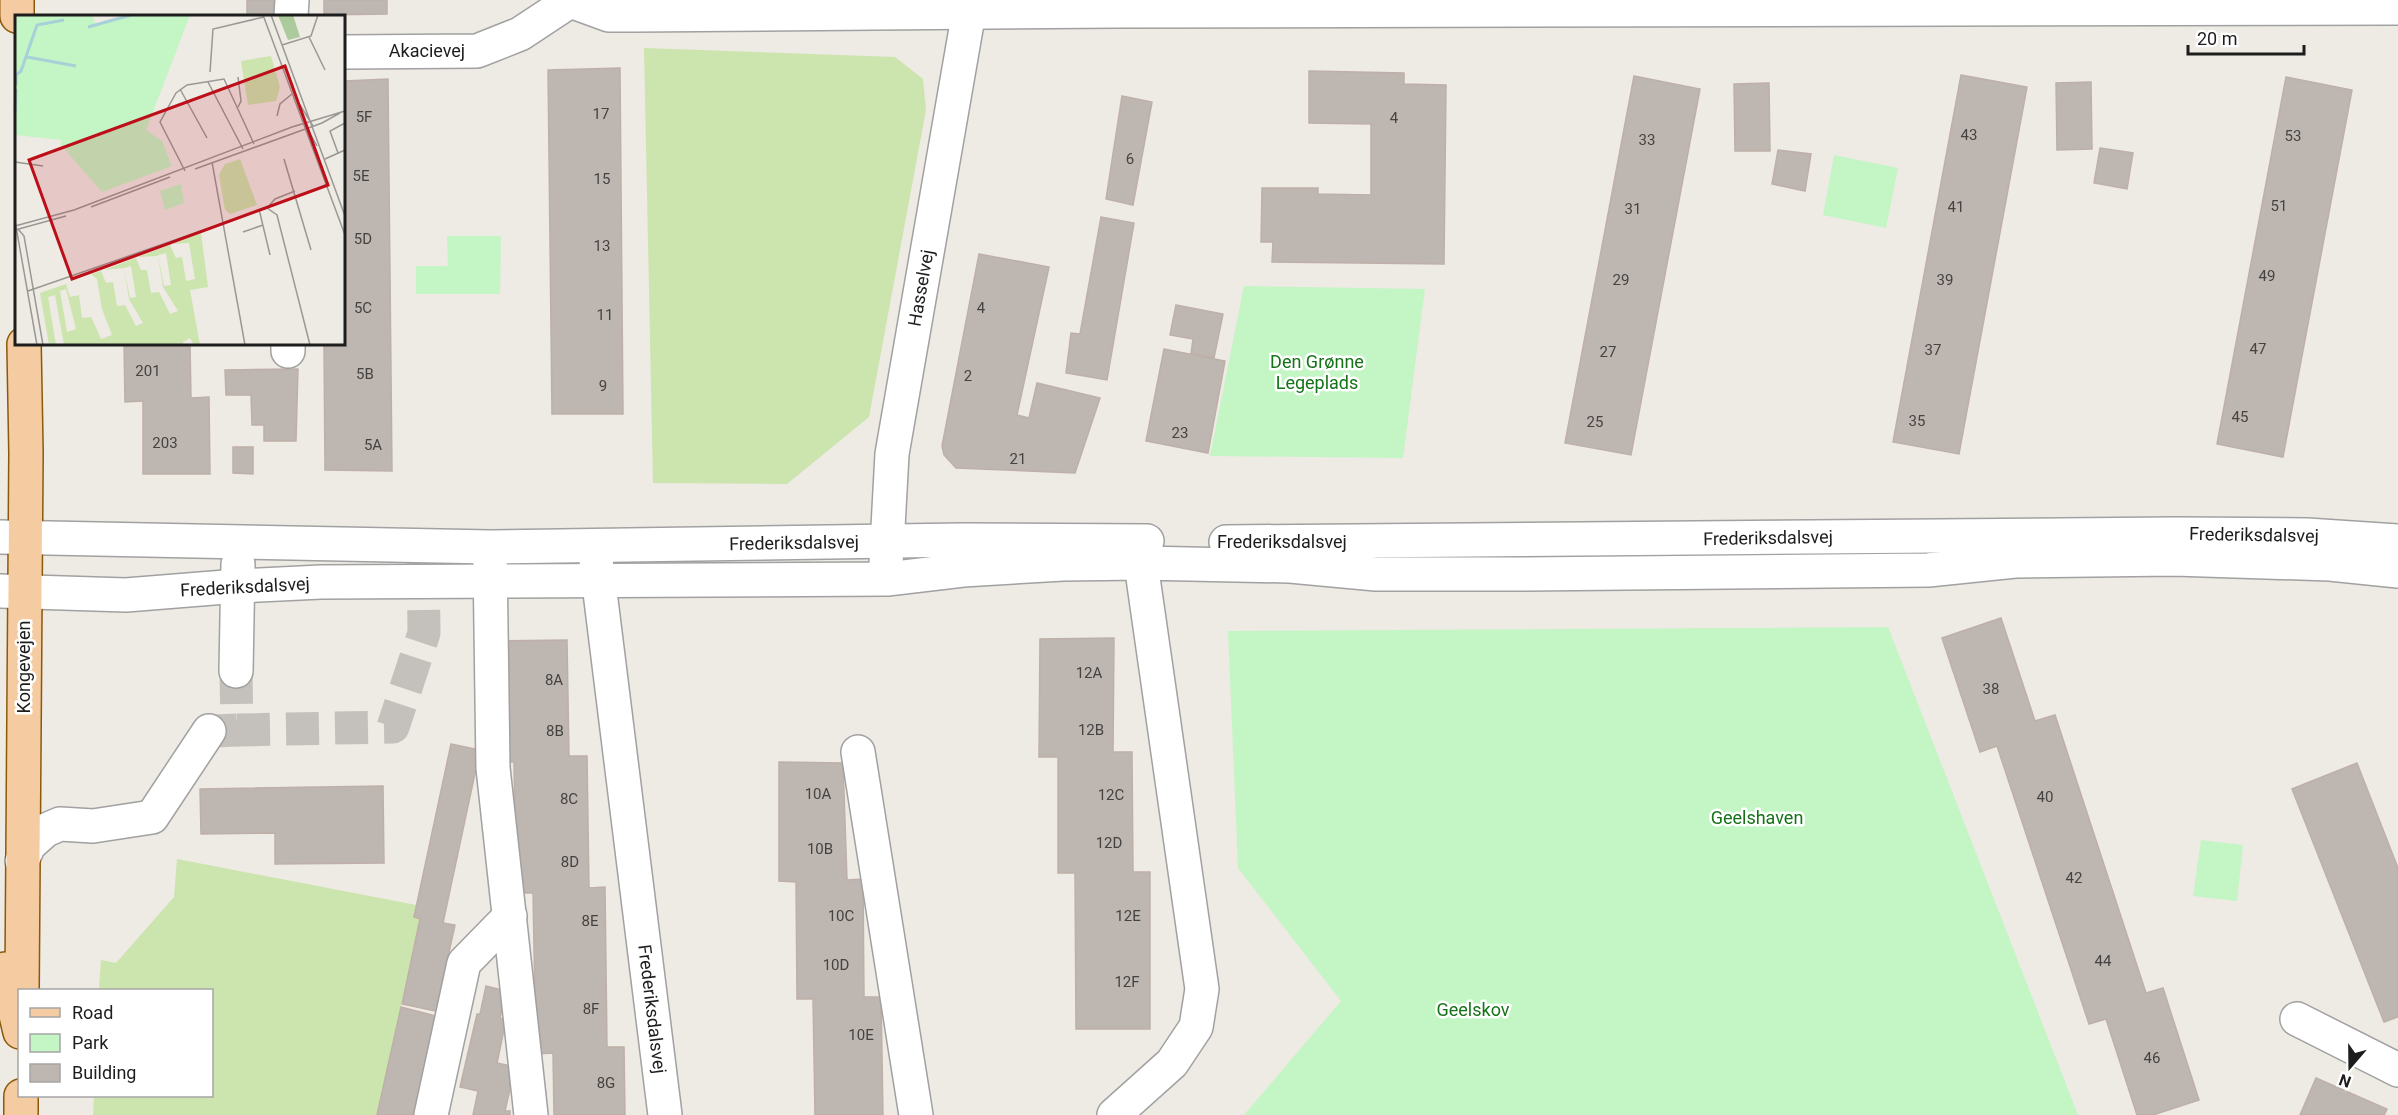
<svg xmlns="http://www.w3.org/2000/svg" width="2398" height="1115" viewBox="0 0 2398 1115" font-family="Roboto,sans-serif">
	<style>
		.grass { fill: #cce4ad }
		.park { fill: #c4f5c5 }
		.building { fill: #beb6b1; stroke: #beb0a8; stroke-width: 1.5 }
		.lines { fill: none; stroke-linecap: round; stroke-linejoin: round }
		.minor-tunnel { stroke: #c4c1bc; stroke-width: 33; stroke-dasharray: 33 16; stroke-linecap: butt }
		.minor-casing { stroke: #a1a1a1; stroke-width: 36 }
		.major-casing { stroke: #8c590b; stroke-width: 36 }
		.minor { stroke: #fff; stroke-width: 33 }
		.major { stroke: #f5cca2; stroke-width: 33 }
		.labels { text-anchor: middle; stroke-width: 5; stroke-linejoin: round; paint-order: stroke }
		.number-label { font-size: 15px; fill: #454342 }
		.street-label { font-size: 18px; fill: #1d1d1d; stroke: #fff }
		.park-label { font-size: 18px; fill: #147316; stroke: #fff }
		.inset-river { fill: none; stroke: #a8d0d8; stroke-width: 3 }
		.inset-road { fill: none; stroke: #9a9894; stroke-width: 1.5 }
		.view { fill: #bc0f19; fill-opacity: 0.15; stroke: #bc0f19; stroke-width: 3 }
		.inset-edge { fill: none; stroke: #1d1d1d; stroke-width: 3 }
	</style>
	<rect width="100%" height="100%" fill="#eeeae4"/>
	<!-- grass -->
	<g class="grass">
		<path d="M644 48 895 57 923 79 926 110 869 417 787 484 653 483Z"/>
		<path d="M177 859 416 905 414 917 420 919 377 1115H93L94 1096H212V990H99L101 960 116 963 174 897Z"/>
	</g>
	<!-- park -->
	<g class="park">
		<path d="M1834 155 1898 168 1886 228 1823 215Z"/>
		<path d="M447 236H501L500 294H416V266H448Z"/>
		<path d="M1244 286 1425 289 1403 458 1210 456Z"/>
		<path d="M1888 627 2078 1115H1244L1341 1001 1238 868 1228 631Z"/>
		<path d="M2201 840 2243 845 2237 901 2193 896Z"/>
	</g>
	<!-- building -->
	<g class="building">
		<rect x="247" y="0" width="31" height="16"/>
		<path d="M324 0H387V14L324 15Z"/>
		<path d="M620 68 623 414H552L548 70Z"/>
		<path d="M1309 71 1404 73V84L1446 85 1444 264 1272 262 1273 242H1261L1262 188H1318V194L1371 195V124L1309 123Z"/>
		<path d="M1961 75 2027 87 1959 454 1893 442Z"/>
		<path d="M1634 76 1700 89 1631 455 1565 443Z"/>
		<path d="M2286 77 2352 90 2283 457 2217 444Z"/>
		<path d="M388 79 392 471 325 470 324 344H344V81Z"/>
		<path d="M2091 82 2092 149 2057 150 2056 83Z"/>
		<path d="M1769 83 1770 151H1735L1734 84Z"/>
		<path d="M1122 96 1152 102 1133 205 1106 199Z"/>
		<path d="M2100 148 2133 153 2127 189 2094 183Z"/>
		<path d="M1778 150 1811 154 1805 191 1772 184Z"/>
		<path d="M1101 217 1134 223 1107 380 1066 373 1071 333 1080 334Z"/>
		<path d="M979 254 1049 267 1017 415 1029 418 1037 383 1100 398 1075 473 956 468 944 455 942 446Z"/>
		<path d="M1176 305 1223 314 1214 358 1191 354 1193 339 1170 335Z"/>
		<path d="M124 344H190L191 398 209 397 210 474H143V401L125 402Z"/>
		<path d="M1164 349 1225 361 1208 453 1146 441Z"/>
		<path d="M298 369 296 441H264V425H252L251 395H226L225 370Z"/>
		<path d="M233 447H253V474L233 473Z"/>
		<path d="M2001 618 2035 721 2055 715 2146 993 2163 988 2199 1100 2153 1115H2137L2106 1019 2089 1024 1997 746 1980 752 1942 638Z"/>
		<path d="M1114 638 1113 752H1132L1133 872H1150V1029H1076L1075 873H1058V757H1039L1040 639Z"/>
		<path d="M567 640 569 756H587L589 888 605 887 607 1047H624L625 1115H554L553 1053 536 1054 533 893H516L514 762H500L498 641Z"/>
		<path d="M451 744 480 750 443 923 455 925 436 1011 402 1004 420 919 414 917Z"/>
		<path d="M779 762 843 763 847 880 863 879 864 997H881L883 1115H815L813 999H797L796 882 779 881Z"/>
		<path d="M2357 763 2398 868V1017L2384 1022 2292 789Z"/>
		<path d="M383 786 384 863 275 864V833L201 834 200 789Z"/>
		<path d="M486 986 506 991 500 1018 506 1020 497 1063 515 1067 505 1111H510V1115H473L478 1091 460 1087 477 1014H480Z"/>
		<path d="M401 1007 436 1016 414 1115H377Z"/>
		<path d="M2316 1078 2387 1109 2384 1115H2300Z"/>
	</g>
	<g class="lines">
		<!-- minor-tunnel -->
		<g class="minor-tunnel">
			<path d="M237 730 393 727 424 633 423 546"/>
			<path d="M214 731 237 730 236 671"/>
		</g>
		<!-- minor casing -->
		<g class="minor-casing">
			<g id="minor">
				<path d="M568 0 609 15H632L1116 11 2398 8"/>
				<path d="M291 16 292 0"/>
				<path d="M344 52 477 51 520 34 570 1"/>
				<path d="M288 351V344"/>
				<path d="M0 537 490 547 962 540 1147 541"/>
				<path d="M1226 542 2175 534 2307 535 2398 541"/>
				<path d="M490 558 493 768 531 1115"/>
				<path d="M596 560 665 1115"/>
				<path d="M886 564 892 454 971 0"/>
				<path d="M0 591 126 595 238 586 321 582 887 579 963 570 1063 564 1141 563 1290 566 1376 574H1525L1928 570 2015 561 2174 559 2330 564 2398 571"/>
				<path d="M236 671 238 564"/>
				<path d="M858 752 916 1115"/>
				<path d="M22 861 29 845 46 830 60 824 93 826 152 817 209 731"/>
				<path d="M2297 1019 2398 1070"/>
				<path d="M431 1115 464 963 510 916"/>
				<path d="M1114 1115 1172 1063 1196 1027 1202 989 1138 543"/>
			</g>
		</g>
		<!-- major casing -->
		<g class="major-casing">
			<g id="major">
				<path d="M17 0V16"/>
				<path d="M5 969 20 1032"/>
				<path d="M22 990 26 453 24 344"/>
				<path d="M21 1096V1115"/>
			</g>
		</g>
		<!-- minor -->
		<use href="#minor" class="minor"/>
		<!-- major -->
		<use href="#major" class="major"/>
	</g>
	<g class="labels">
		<!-- number labels -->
		<g class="number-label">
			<text x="601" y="119">17</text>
			<text x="364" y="122">5F</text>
			<text x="1394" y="123">4</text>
			<text x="1969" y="140">43</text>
			<text x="2293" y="141">53</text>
			<text x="1647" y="145">33</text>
			<text x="1130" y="164">6</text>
			<text x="361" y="181">5E</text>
			<text x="602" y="184">15</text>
			<text x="2279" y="211">51</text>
			<text x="1956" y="212">41</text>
			<text x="1633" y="214">31</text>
			<text x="363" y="244">5D</text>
			<text x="602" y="251">13</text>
			<text x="2267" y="281">49</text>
			<text x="1621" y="285">29</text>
			<text x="1945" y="285">39</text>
			<text x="363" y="313">5C</text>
			<text x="981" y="313">4</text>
			<text x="605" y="320">11</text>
			<text x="2258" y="354">47</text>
			<text x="1933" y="355">37</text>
			<text x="1608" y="357">27</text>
			<text x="148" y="376">201</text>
			<text x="365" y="379">5B</text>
			<text x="968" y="381">2</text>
			<text x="603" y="391">9</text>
			<text x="2240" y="422">45</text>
			<text x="1917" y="426">35</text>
			<text x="1595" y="427">25</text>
			<text x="1180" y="438">23</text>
			<text x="165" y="448">203</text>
			<text x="373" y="450">5A</text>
			<text x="1018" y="464">21</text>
			<text x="1089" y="678">12A</text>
			<text x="554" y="685">8A</text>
			<text x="1991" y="694">38</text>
			<text x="1091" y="735">12B</text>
			<text x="555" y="736">8B</text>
			<text x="818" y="799">10A</text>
			<text x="1111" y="800">12C</text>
			<text x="2045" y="802">40</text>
			<text x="569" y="804">8C</text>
			<text x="1109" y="848">12D</text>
			<text x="820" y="854">10B</text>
			<text x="570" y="867">8D</text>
			<text x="2074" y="883">42</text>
			<text x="841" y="921">10C</text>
			<text x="1128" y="921">12E</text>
			<text x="590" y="926">8E</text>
			<text x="2103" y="966">44</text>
			<text x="836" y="970">10D</text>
			<text x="1127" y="987">12F</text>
			<text x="591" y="1014">8F</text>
			<text x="861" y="1040">10E</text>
			<text x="2152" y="1063">46</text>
			<text x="606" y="1088">8G</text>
		</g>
		<!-- street labels -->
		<g class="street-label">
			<text x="427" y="57">Akacievej</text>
			<text transform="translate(921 288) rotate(-80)" y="6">Hasselvej</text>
			<text transform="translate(2254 535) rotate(1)" y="6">Frederiksdalsvej</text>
			<text transform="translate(1768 538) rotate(-1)" y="6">Frederiksdalsvej</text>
			<text x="1282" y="548">Frederiksdalsvej</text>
			<text transform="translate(794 543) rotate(-1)" y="6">Frederiksdalsvej</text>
			<text transform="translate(245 587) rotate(-3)" y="6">Frederiksdalsvej</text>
			<text transform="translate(24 667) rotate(-90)" y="6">Kongevejen</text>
			<text transform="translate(652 1009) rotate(83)" y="6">Frederiksdalsvej</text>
		</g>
		<!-- park labels -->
		<g class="park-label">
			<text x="1317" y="368">Den Grønne<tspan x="1317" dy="21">Legeplads</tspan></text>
			<text x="1757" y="824">Geelshaven</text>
			<text x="1473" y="1016">Geelskov</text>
		</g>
	</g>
	<!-- overview -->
	<g transform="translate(15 15)">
		<rect width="330" height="330" fill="#eeeae4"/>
		<path d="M256 41 265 72 261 86 233 90 226 46ZM225 144 242 190 215 199 210 195 204 160 210 149ZM186 218 193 272 175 275 185 330H179L175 323 168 327 169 330H49L40 280 33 282 41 330H34L25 278 51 269 55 282 64 280 67 303 76 302 86 324 97 320 87 294 82 264 76 259 86 256 91 268 98 267 102 291 110 290 121 311 128 308 114 284 109 253 89 255 121 243 126 255H132L136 278 144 277 155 299 163 296 148 272 143 241 123 242 155 230 161 243 167 242 171 266 180 264 174 228 158 229ZM151 238 156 270 149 271 143 240ZM116 251 121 282 115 283 109 253ZM51 274 61 314 52 317 45 276Z" fill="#cce4ad" fill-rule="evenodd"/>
		<path d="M263 0H278L285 22 273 25Z" fill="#acca9c"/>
		<path d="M0 0H77L81 10 117 0H175L131 115 147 126 157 151 87 177 45 129 47 125 0 120ZM166 169 169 188 150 195 145 176Z" fill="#c4f5c5"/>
		<path class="inset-river" d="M73 12 116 0M12 42 61 51M1 70V60L6 56 22 10 49 5M0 98 1 74"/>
		<path class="inset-road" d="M248 0 330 220M256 0 330 201M294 22 310 55M267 30 296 21 303 0M195 57 198 14 249 2M223 62 226 86 223 92M193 67 228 134M165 74 192 123M285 90 298 111M262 101 265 89 277 79M290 109 302 131M323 138 315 116 330 108M269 144 296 235M310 144 330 135M0 147 28 151M197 147 230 330M180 154 307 108 325 98M170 156 145 107 161 78 172 70 209 64 239 129M76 192 155 162M252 193 260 184 280 176M244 194 255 240M0 206 22 330M0 211 59 195 277 112 330 96M3 214 9 221 28 330M0 215 51 201M228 217 248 210M13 276 252 193 262 200 295 330"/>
		<path class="view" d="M270 51 313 170 57 264 14 145Z"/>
		<rect width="330" height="330" class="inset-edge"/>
	</g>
	<!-- legend -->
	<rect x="18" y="989" width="195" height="108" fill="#ffffff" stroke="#a5a5a5" stroke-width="1.5"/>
	<rect x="30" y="1008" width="30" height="9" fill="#f5cca2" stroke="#a5a5a5" stroke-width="1.5"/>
	<text x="72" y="1019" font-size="18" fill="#1d1d1d">Road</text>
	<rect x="30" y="1034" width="30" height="18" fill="#c4f5c5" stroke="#a5a5a5" stroke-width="1.5"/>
	<text x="72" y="1049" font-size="18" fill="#1d1d1d">Park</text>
	<rect x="30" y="1064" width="30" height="18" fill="#beb6b1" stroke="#a5a5a5" stroke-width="1.5"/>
	<text x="72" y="1079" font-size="18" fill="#1d1d1d">Building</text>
	<!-- north arrow -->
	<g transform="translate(2350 1067) rotate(200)" stroke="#ffffff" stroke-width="4.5" paint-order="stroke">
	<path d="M0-4.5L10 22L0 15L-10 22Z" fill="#1d1d1d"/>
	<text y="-9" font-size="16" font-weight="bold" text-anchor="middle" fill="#1d1d1d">N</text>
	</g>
	<!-- scale -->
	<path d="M2188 45v9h116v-9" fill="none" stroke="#1d1d1d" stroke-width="3"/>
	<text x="2197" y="45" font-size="18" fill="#1d1d1d" stroke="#ffffff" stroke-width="4.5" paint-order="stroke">20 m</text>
</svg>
